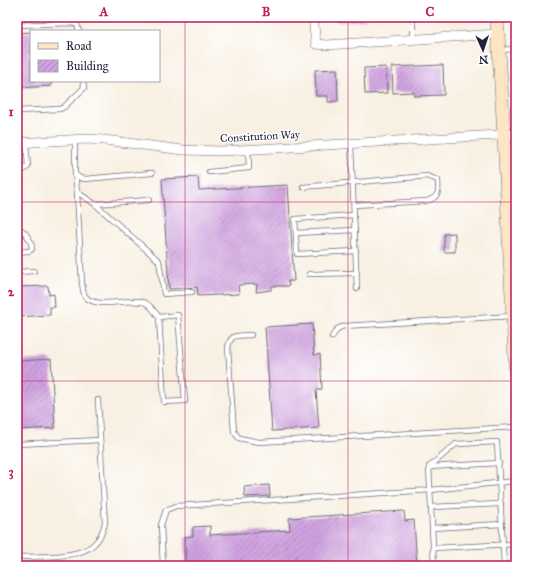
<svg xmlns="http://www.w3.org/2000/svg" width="533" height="583" viewBox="0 0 533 583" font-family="'IM FELL Great Primer',serif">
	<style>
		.building { fill: url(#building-hatch) }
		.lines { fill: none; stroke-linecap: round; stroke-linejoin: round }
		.lane-casing { stroke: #6d6a75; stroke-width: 6 }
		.street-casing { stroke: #6d6a75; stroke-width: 10 }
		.secondary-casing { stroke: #6d6a75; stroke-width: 14 }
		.lane { stroke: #fff; stroke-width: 4.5 }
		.street { stroke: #fff; stroke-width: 9 }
		.secondary { stroke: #fde5c5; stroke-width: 13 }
		.grid { fill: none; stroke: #c2185b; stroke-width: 1; stroke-opacity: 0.55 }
		.labels { text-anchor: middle; stroke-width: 3; stroke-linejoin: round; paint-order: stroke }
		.street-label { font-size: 11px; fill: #22223b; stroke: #fff }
		.neatline { fill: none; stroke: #c2185b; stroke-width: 1.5 }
		.grid-label { font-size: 13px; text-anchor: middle; font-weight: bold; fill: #c2185b }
	</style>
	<defs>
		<pattern id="building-hatch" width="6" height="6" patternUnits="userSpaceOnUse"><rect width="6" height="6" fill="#d0a2e0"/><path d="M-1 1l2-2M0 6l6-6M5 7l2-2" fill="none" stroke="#a884b7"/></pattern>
	</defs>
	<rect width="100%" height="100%" fill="#fff"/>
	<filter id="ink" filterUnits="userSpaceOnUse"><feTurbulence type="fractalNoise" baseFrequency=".025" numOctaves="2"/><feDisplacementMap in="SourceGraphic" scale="8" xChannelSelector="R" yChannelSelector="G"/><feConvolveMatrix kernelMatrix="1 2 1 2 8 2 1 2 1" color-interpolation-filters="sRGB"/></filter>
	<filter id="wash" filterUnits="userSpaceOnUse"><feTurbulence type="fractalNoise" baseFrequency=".012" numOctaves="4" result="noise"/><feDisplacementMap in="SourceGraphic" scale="16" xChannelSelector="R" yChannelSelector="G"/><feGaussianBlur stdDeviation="0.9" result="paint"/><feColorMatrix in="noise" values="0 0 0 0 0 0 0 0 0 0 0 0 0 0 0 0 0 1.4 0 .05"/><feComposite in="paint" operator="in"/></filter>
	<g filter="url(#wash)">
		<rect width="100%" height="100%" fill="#f8f0e2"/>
		<g id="blocks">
			<!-- building -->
			<g class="building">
				<path d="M338 17H365V20L338 22Z"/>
				<path d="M31 32V81H51V86L17 88V33Z"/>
				<path d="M443 65 444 95 414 96V92L393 93 392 67Z"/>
				<path d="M386 67 387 93 365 94 364 68Z"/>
				<path d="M337 69 338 101 328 102V96H316L315 70Z"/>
				<path d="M198 177 199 190 288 185 294 281H288L289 286H272L271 290 256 292 257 284 238 285 239 294 198 296 197 287 169 289 162 179Z"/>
				<path d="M455 233V252H444V234Z"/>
				<path d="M48 286 49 295 54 294 55 307H50V315L17 317V287Z"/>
				<path d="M312 324 314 355 320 354 322 389 316 390 319 428 272 431 265 327Z"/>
				<path d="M51 359 55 428 17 430V361Z"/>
				<path d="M269 485 270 496 245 497 244 487Z"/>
				<path d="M404 511 405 521 414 520 417 566H186L185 537 193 536V527L210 526V535L290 530 289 518Z"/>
			</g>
		</g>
	</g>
	<g filter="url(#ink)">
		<use href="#blocks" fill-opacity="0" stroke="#6d6a75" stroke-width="1"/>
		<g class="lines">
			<!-- lane casing -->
			<g class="lane-casing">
				<g id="lane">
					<path d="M413 17V39"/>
					<path d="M17 25 70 23 77 24 79 31"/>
					<path d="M500 50 516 49"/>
					<path d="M17 111 60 109 64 107 84 88 83 81"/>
					<path d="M75 139V174L80 178 85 179 152 173"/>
					<path d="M351 143 357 289"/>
					<path d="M17 170H23L28 167 26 142"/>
					<path d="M209 172 249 168 248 149"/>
					<path d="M75 174 77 192 95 204 149 200"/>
					<path d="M303 187 427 176 438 180C439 192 439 197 427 201L354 205"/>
					<path d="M77 192 82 284C83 288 83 293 85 296 96 311 130 296 146 303 151 306 155 312 159 317L178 315 185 401 164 402 159 317"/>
					<path d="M95 204 159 261 164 294 192 292"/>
					<path d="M354 215 295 219 297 254 356 251"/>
					<path d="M17 228C25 230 32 241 32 249L29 251 17 252"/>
					<path d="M296 233 355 230"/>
					<path d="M17 272 34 271"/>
					<path d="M309 274 357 273"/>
					<path d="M251 335C238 336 230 333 228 348L234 432 239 438 259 442 516 427"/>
					<path d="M332 337 337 329 344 326 512 316"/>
					<path d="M17 444 100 440"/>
					<path d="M429 467 499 463"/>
					<path d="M431 507 501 504"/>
					<path d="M432 528 502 524"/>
					<path d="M433 548 516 544"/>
					<path d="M17 557C37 556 78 559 93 545 100 539 103 532 105 523L98 400"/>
					<path d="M163 566 161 525 166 510 176 506 431 490 516 481"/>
					<path d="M434 566 429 467 456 444 497 442 504 566"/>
				</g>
			</g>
			<!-- street casing -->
			<g class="street-casing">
				<g id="street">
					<path d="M313 17 316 44 326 45 498 34"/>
					<path d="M17 143 86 139 104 140 183 150 222 151 516 134"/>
				</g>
			</g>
			<!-- secondary casing -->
			<g class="secondary-casing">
				<path id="secondary" d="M497 17 504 135 516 378"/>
			</g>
			<!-- lane -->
			<use href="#lane" class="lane"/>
			<!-- street -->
			<use href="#street" class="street"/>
			<!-- secondary -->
			<use href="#secondary" class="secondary"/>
		</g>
	</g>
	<!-- grid -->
	<path class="grid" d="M185 17V566M348 17V566M17 202H516M17 381H516"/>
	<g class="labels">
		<!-- street labels -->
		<g class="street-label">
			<text transform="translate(260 136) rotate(-3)" y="4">Constitution Way</text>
		</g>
	</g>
	<!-- margin -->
	<rect width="533" height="583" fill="none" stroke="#fff" stroke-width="44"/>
	<!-- legend -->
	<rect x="30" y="30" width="130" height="52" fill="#ffffff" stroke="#a7a7b1"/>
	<rect x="38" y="43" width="20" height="6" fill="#fde5c5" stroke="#a7a7b1"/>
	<text x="66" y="50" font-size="12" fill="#22223b">Road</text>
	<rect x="38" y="60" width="20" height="12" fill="url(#building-hatch)" stroke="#a7a7b1"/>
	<text x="66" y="70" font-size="12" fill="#22223b">Building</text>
	<!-- north arrow -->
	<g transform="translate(483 50) rotate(177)" stroke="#ffffff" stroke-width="3" paint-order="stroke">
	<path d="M0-3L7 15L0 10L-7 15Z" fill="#22223b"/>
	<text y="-6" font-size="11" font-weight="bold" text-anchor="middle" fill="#22223b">N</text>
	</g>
	<rect x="22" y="22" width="489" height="539" class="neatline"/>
	<g class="grid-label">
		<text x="104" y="16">A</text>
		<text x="266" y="16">B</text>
		<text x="430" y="16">C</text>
		<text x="11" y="116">1</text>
		<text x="11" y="296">2</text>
		<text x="11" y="476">3</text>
	</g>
</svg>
